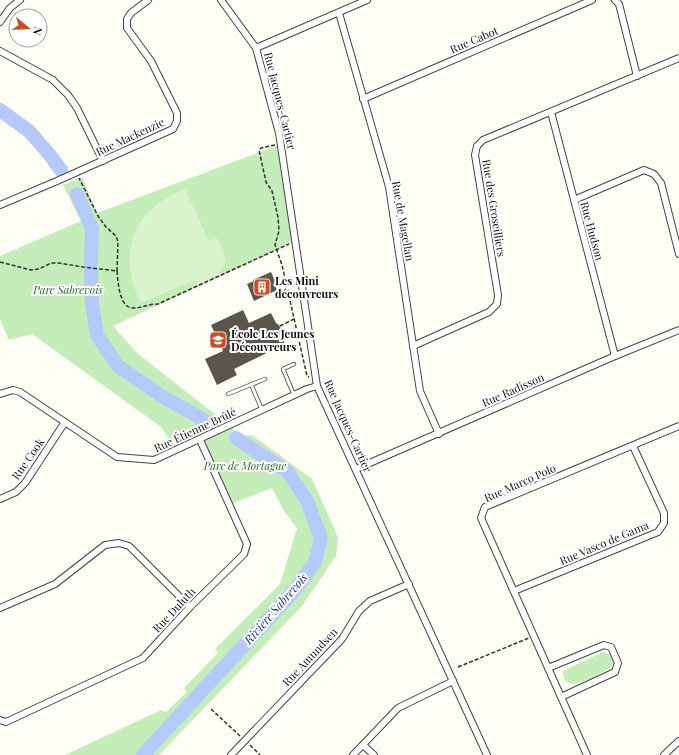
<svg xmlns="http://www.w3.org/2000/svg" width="679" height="755" viewBox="0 0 679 755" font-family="'Playfair Display',serif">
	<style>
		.green { fill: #c4edba }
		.pitch { fill: #d9f3cc }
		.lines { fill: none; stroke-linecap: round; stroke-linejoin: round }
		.river { stroke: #b5cafa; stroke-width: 14 }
		.building { fill: #5a564c }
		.lane-casing { stroke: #434343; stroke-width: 4.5 }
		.street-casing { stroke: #434343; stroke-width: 8 }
		.path { stroke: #323232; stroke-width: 1.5; stroke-dasharray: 4 2; stroke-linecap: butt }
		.lane { stroke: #fff; stroke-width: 3 }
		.street { stroke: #fff; stroke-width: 6 }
		.labels { text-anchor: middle; stroke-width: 4; stroke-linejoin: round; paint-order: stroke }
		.street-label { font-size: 11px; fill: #101010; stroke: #fff }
		.poi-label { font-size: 11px; font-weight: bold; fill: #101010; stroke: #fff; text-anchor: start }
		.park-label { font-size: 11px; font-style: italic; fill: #1b6d25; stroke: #fff }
		.water-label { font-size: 12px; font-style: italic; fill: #1136ab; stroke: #fff }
	</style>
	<rect width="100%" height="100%" fill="#fefff4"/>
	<!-- green -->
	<g class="green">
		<path d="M281 144 296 241 113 326 138 354 230 426 242 436 252 435 312 479 338 537 336 556 302 606 159 755H65L161 710 166 712 187 692 184 688 218 653 215 649 280 584 297 528 284 511 272 488 229 505 200 440 176 450 161 427 32 334 9 340 0 319V256L81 221 63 185 82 177 97 213Z"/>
		<path d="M603 652 609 654 614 660 613 664 610 668C599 674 562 698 563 671Z"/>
	</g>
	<!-- pitch -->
	<path class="pitch" d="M185 189 209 241 217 238 226 259 219 276 197 285 194 280 141 303C116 254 133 208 185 189Z"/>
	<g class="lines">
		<!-- river -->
		<g class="river">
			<path d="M0 110 29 131 49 154 61 170"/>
			<path d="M77 194 92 228 91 262"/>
			<path d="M91 271 92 304 97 335 118 366 160 395 209 423"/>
			<path d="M143 755 295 590 315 562 321 538 307 501 288 472 236 438"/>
		</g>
	</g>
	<!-- building -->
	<g class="building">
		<path d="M271 272 277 285 275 286 277 290 254 301 247 284 254 281 253 280Z"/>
		<path d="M243 310 249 323 271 313 276 323 279 325 282 331 281 334 285 344 234 369 237 375 217 385 205 359 223 351 211 325Z"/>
	</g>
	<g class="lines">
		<!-- lane casing -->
		<g class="lane-casing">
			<g id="lane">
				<path d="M251 384 262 410"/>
				<path d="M228 394 265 379"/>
				<path d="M294 395 283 369 294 364"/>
			</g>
		</g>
		<!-- street casing -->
		<g class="street-casing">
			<g id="street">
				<path d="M221 0 256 48 279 133 317 386 487 755"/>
				<path d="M615 0 619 4 637 76"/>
				<path d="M339 13 389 187 420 391 439 434"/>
				<path d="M0 22 10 8 20 0"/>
				<path d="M256 48 367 0"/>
				<path d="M0 51 53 80 68 95 77 108 103 161"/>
				<path d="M363 99 592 0"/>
				<path d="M551 112 615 356"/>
				<path d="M574 200 644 170 654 174 661 183 679 254"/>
				<path d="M0 205 57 181 173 129 177 121V113L151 61 127 28V19L131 13 148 0"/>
				<path d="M413 346 489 312 497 304 498 295 475 155 477 146 483 140 679 58"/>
				<path d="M0 394 13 390 20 392 117 457 154 460 307 389 317 386"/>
				<path d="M356 469 615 356 679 330"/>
				<path d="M0 499 16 492 25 483 65 422"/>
				<path d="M514 591 658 532 664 523V513L633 446"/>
				<path d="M0 608 55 584 105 545 119 543 129 546 190 607"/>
				<path d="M548 668 604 645 611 647 618 663 615 672 561 697"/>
				<path d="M0 720 6 722 143 658 190 607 244 554 247 544 200 440"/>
				<path d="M363 745 374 755"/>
				<path d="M231 755 342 639 359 611 370 601 409 584"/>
				<path d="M353 755 398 708 453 681"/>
				<path d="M587 755 481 518 485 507 679 426"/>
				<path d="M664 755 679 741"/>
			</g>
		</g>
		<!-- path -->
		<g class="path">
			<path d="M275 145 261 148 259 150 266 182 272 191 278 217 279 231 275 245 282 265 307 376 309 377"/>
			<path d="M0 262 31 270 39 269 51 263H59L83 267 117 271 118 242 116 236 106 227 98 216 79 178"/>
			<path d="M117 271C118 281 119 308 133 308 141 308 149 304 158 304L289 244"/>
			<path d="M276 283 285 280"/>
			<path d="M280 326 294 319"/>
			<path d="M458 667 529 638"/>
			<path d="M211 709 240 736"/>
			<path d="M250 745 260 755"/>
		</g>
		<!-- lane -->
		<use href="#lane" class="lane"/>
		<!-- street -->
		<use href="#street" class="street"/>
	</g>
	<!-- icons -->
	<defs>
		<g id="building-square" transform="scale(0.9)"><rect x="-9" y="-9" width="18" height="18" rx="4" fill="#ca4e1f" stroke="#fff"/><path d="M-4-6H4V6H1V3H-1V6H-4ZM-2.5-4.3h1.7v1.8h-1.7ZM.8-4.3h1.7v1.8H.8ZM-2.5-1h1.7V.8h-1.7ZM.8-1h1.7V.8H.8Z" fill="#fff"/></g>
		<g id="school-square" transform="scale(0.9)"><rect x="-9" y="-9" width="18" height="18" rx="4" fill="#ca4e1f" stroke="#fff"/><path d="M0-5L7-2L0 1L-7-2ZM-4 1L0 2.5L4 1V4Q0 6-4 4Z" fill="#fff"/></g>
	</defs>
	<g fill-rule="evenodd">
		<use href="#building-square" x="262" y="287"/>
		<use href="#school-square" x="218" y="340"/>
	</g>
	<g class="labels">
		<!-- street labels -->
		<g class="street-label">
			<text transform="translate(474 40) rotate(-23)" y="4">Rue Cabot</text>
			<text transform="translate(280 101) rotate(76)" y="4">Rue Jacques-Cartier</text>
			<text transform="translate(130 137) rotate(-25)" y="4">Rue Mackenzie</text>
			<text transform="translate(494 208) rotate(81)" y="4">Rue des Groseilliers</text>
			<text transform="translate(403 221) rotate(80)" y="4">Rue de Magellan</text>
			<text transform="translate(592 231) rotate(75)" y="4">Rue Hudson</text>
			<text transform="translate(513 390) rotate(-24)" y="4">Rue Radisson</text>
			<text transform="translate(348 426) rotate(66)" y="4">Rue Jacques-Cartier</text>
			<text transform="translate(195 430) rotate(-25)" y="4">Rue Étienne Brûlé</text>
			<text transform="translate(28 459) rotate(-55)" y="4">Rue Cook</text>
			<text transform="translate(520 483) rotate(-24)" y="4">Rue Marco Polo</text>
			<text transform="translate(604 543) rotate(-23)" y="4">Rue Vasco de Gama</text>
			<text transform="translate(174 610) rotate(-47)" y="4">Rue Duluth</text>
			<text transform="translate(310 657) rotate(-47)" y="4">Rue Amundsen</text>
		</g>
		<!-- poi labels -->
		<g class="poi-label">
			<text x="275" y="285">Les Mini<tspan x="275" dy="13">découvreurs</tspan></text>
			<text x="231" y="338">École Les Jeunes<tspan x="231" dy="13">Découvreurs</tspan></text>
		</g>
		<!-- park labels -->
		<g class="park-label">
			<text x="68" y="294">Parc Sabrevois</text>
			<text x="245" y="470">Parc de Mortagne</text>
		</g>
		<!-- water labels -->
		<g class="water-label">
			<text transform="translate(276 609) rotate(-49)" y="4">Rivière Sabrevois</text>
		</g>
	</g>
	<!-- north arrow -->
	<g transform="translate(28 28) rotate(108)"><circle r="19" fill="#ffffff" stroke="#9f9f9f"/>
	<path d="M0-3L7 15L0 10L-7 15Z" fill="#ca4e1f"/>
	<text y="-6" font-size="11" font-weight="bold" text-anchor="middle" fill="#101010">N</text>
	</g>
</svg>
